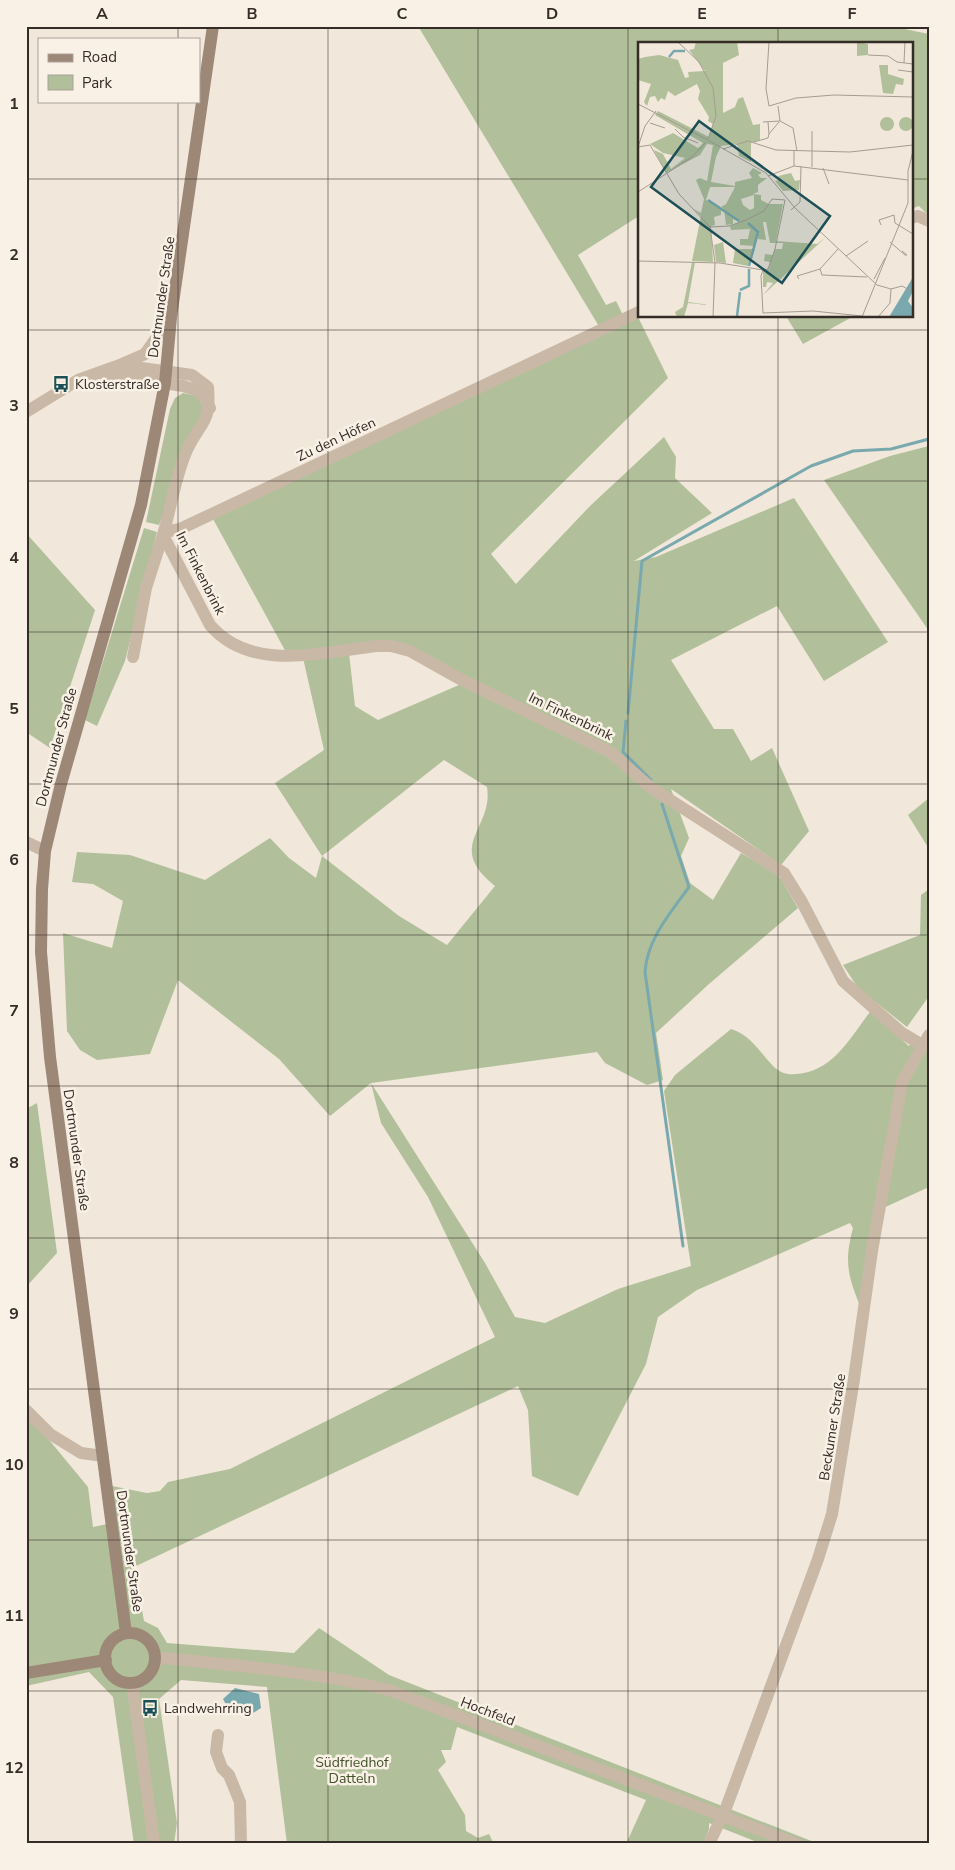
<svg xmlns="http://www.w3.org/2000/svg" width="955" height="1870" viewBox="0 0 955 1870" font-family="'Nunito Sans',sans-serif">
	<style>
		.green { fill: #b1c09a; fill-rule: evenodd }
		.water { fill: #79a9ae }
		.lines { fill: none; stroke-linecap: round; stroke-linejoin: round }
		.stream { stroke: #79a9ae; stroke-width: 3 }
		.minor { stroke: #c9b8a6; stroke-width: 12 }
		.tertiary { stroke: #c9b8a6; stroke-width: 12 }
		.secondary { stroke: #9d8777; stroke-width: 12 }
		.grid { fill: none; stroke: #352c27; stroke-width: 1; stroke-opacity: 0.55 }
		.labels { text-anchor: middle; stroke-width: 5; stroke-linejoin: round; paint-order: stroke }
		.street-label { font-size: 14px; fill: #352c27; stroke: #f9f1e6 }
		.poi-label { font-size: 14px; fill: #352c27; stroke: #f9f1e6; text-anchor: start }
		.park-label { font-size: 14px; fill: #42532b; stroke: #f9f1e6 }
		.inset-river { fill: none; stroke: #79a9ae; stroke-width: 2.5 }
		.inset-road { fill: none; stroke: #a69c92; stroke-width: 1 }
		.view { fill: #1d4f56; fill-opacity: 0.15; stroke: #1d4f56; stroke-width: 2.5 }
		.inset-edge { fill: none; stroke: #352c27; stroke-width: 2.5 }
		.neatline { fill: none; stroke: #352c27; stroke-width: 2 }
		.grid-label { font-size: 16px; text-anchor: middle; font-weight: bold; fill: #352c27 }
	</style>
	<rect width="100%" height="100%" fill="#f1e7da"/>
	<!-- green -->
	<g class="green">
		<path d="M418 26H890L929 34V216L919 206 911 209V44H639V216L578 255 606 305 616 301 623 315 600 328Z"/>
		<path d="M786 316H854L803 344Z"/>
		<path d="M638 317 668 378 491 554 516 584 590 506 664 437 676 457 675 478 712 513 634 561 656 557 794 498 888 642 824 681 777 606 671 660 714 729H733L751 761 772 748 809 831 781 865 671 789 689 838 681 856 690 883 713 900 741 853 774 872 781 879 798 908 709 984 656 1033 663 1080 647 1085 605 1063 597 1052 371 1083 485 1263 515 1317 545 1323 618 1289 691 1266 664 1091 675 1075 731 1029C751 1035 760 1053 774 1067 781 1073 787 1075 795 1074 832 1073 850 1038 870 1012L909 1046 911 1043 918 1047 900 1082 863 1313C849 1279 843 1265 853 1228L850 1223 697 1290 658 1317 646 1364 578 1496 532 1476 528 1410 518 1386 134 1567 144 1621 158 1628 167 1643 294 1653 319 1628 389 1675 819 1844H762L709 1823V1829L703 1844H626L646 1800 457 1727 451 1750H441L446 1762 438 1770 465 1815 466 1831 478 1838 489 1834 494 1844H287L267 1687 181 1680 159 1699 177 1823 174 1844H134L113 1697 89 1672 26 1686V1412L88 1487 93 1527 112 1523 107 1485 147 1493 160 1491 168 1482 230 1469 495 1337 428 1197 381 1123 371 1083 330 1116 279 1059 178 980 150 1054 97 1060 80 1050 67 1031 63 933 112 948 123 901 93 884 72 882 77 852 130 855 205 880 270 838 289 858 316 878 322 856 275 783 324 750 303 658 349 653 355 706 378 720 459 685 412 649 287 654 213 519ZM444 760 487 787C494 829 444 845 495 886L447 945 399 916 322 856Z"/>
		<path d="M183 393 197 396 202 405 203 412 159 525 146 522 170 409 175 398Z"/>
		<path d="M929 446V631L824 480 890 456Z"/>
		<path d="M144 528 157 532 125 661 97 726 85 720Z"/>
		<path d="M26 533 95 610 50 748 26 732Z"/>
		<path d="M929 798V849L908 815Z"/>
		<path d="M929 889V996L907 1027 858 988 843 965 920 935 921 895Z"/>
		<path d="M929 1042V1187L881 1209 905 1083Z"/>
		<path d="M37 1103 57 1253 26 1287V1109Z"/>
	</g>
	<!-- water -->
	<path class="water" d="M235 1688 259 1694 261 1708 253 1713 230 1712 223 1699Z"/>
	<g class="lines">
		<!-- stream -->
		<g class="stream">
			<path d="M628 713 642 561 811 466 853 451 891 449 929 439"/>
			<path d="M626 721 623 752 651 780"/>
			<path d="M662 804 689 887C671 912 647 939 645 972L683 1246"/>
		</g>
		<!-- minor -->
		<g class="minor">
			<path d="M911 218 918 216 929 221"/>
			<path d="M122 364 145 354 171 317"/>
			<path d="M101 373 183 386 196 390 205 398 210 408"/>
			<path d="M26 412 78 380 120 365 192 375 208 387C211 425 201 420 187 450 175 477 171 508 163 535L210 625C251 673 322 652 377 646H391L410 651 460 679 610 752 650 787 784 873 802 902 843 981 902 1033 922 1045"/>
			<path d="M164 532 180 529 639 312"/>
			<path d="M133 657 146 588 163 535"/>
			<path d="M26 842 45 851"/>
			<path d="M218 1735 216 1752 222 1768 229 1775 240 1802 241 1844"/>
			<path d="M709 1844 726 1808 818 1559 832 1514 854 1379 872 1251 902 1082 929 1035"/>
		</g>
		<!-- tertiary -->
		<g class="tertiary">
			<path d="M26 1410 50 1434 81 1453 103 1456"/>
			<path d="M155 1661 165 1658C240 1666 315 1672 389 1690L797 1844"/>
			<path d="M132 1682 154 1844"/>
		</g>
		<!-- secondary -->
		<g class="secondary">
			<path d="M126 1633 50 1057 41 952 42 889 45 851 61 784 141 505 165 383 171 317 213 26"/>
			<circle cx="130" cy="1658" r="25"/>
			<path d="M26 1673 106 1660"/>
		</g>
	</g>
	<!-- grid -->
	<path class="grid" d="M178 26V39M328 26V1844M478 26V1844M628 26V1844M778 26V44M178 101V1844M26 179H639M911 179H929M778 316V1844M26 330H929M26 481H929M26 632H929M26 784H929M26 935H929M26 1086H929M26 1238H929M26 1389H929M26 1540H929M26 1691H929"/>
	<!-- icons -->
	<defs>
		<g id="bus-bare" transform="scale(1.35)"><path d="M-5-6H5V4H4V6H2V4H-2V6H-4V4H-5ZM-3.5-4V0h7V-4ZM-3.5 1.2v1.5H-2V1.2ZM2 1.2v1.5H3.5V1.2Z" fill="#1d4f56" stroke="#f9f1e6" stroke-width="2.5" paint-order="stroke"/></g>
	</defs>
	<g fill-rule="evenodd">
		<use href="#bus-bare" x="61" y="384"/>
		<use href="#bus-bare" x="150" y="1708"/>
	</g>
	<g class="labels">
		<!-- street labels -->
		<g class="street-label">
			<text transform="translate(161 297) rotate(-82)" y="5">Dortmunder Straße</text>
			<text transform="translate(336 439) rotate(-25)" y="5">Zu den Höfen</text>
			<text transform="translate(201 573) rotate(63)" y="5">Im Finkenbrink</text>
			<text transform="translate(571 716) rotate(26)" y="5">Im Finkenbrink</text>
			<text transform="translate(56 747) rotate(-75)" y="5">Dortmunder Straße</text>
			<text transform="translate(77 1150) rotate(82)" y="5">Dortmunder Straße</text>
			<text transform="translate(832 1427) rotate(-81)" y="5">Beckumer Straße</text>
			<text transform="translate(130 1551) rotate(82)" y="5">Dortmunder Straße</text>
			<text transform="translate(488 1711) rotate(21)" y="5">Hochfeld</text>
		</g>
		<!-- poi labels -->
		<g class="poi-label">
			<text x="75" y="389">Klosterstraße</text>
			<text x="164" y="1713">Landwehrring</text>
		</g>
		<!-- park labels -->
		<g class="park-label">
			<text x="352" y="1767">Südfriedhof<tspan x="352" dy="16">Datteln</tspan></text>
		</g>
	</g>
	<!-- overview -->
	<g transform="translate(638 42)">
		<rect width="275" height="275" fill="#f1e7da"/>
		<path d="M58 0H99L101 13 85 21V71L97 65 100 57 105 55 115 83 122 82V98L113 101V120L101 114 99 102 83 104 78 115 73 140 97 144V140L114 136 111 131 115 126 124 131 120 133 123 136H129L120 143V150L115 152 123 153V158L131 162H145L138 199 179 202 187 196 125 253 135 241 129 240 128 245H125V228L131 227 132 220 126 219 127 212 135 213 137 207H144L145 201H132L128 180H125L128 198 120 197V191L117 204 102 203V197H110L112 187 93 188 92 184 102 180 95 177V182L88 183 86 167 83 165 88 162 97 145H72L68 158 82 165 83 169V173L76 175 77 183 73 184 75 220 54 219 63 174 56 167 63 171 66 157 58 138 62 136 69 139 75 103 69 102 62 113 28 131 16 108 25 112 33 127 47 116 25 111 12 102 35 91 60 106 65 101 17 73 20 69 71 95 75 82 70 79 71 75 60 57 62 49 59 42 37 54 30 49 27 58 23 56 20 60 17 54 12 55 9 64 6 60 13 42 0 38V17L7 15 21 13 40 18 47 36 51 35 50 30 67 29 51 8 56 7ZM116 153V166L112 168 105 163 103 157ZM219 0 230 2V13L219 14ZM241 23H250V32L266 37 265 43 258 42 255 52 245 51ZM261 82a7 7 0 1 1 14 0a7 7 0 1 1-14 0ZM242 82a7 7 0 1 1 14 0a7 7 0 1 1-14 0ZM153 131 157 139 162 138 161 148 145 149 137 139 141 138 140 134ZM85 200 88 221 78 220 76 203ZM97 207H117L110 224 95 221ZM54 220H57L50 260 72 263 50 261 46 275H39L37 270 45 265Z" fill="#b1c09a" fill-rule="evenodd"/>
		<path d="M275 235V249L270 259 275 266V275H251Z" fill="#79a9ae"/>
		<path class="inset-river" d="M31 15 36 9H47M70 158 101 179M110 181 120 190 111 224M102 248 111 244V227M99 274 102 250"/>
		<path class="inset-road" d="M40 0 61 20 75 46 78 74 70 97M131 0 128 47 131 64 158 56 196 53 275 55M230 13 250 14 259 20 275 22M266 21 267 0M260 28 275 30M0 62 68 97M140 64 142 79 155 86 159 109M125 80 142 79M130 80 131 92 141 80M12 81 27 86M37 87 45 95 60 101M174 89V125M68 97 128 131 157 166 239 243 253 247 264 244 275 250M116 100 130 96 131 92M0 105 12 103 41 152 72 185 77 221 75 275M0 105 7 84 18 69M85 107 110 99 138 108 212 110 275 103M156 124V108M185 126 191 142M130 134 156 124 270 138M0 150 54 115 68 100M147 158 137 207 130 227 125 228 123 234 125 271 175 269 224 274M153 168 162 160 163 124M243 183 241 178 256 173 257 181 275 192M72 185 91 184 108 178 126 169 134 157 147 158M252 200 267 213H269L264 209M208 214 230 199M0 219 82 221 125 228M182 227 184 233 229 235M161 237 159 234 182 227 200 207M236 237 247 216M224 275 270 161V129L275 109M240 275 252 261 253 247"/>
		<path class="view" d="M61 79 192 174 144 241 13 145Z"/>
		<rect width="275" height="275" class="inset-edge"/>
	</g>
	<!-- border -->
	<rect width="955" height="1870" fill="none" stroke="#f9f1e6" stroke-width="55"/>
	<!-- legend -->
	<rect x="38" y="38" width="162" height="65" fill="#f9f1e6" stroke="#aba29a"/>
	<rect x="48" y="54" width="25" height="8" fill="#9d8777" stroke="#aba29a"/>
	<text x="82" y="62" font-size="15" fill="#352c27">Road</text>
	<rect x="48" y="75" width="25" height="15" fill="#b1c09a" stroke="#aba29a"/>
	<text x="82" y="88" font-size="15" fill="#352c27">Park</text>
	<rect x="28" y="28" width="900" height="1814" class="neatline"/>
	<g class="grid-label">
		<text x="102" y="19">A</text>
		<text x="252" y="19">B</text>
		<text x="402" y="19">C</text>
		<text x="552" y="19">D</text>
		<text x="702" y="19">E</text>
		<text x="852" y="19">F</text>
		<text x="14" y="109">1</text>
		<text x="14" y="260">2</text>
		<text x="14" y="411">3</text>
		<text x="14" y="563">4</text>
		<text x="14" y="714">5</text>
		<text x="14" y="865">6</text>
		<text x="14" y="1016">7</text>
		<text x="14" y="1168">8</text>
		<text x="14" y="1319">9</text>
		<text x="14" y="1470">10</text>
		<text x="14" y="1621">11</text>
		<text x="14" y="1773">12</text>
	</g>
</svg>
